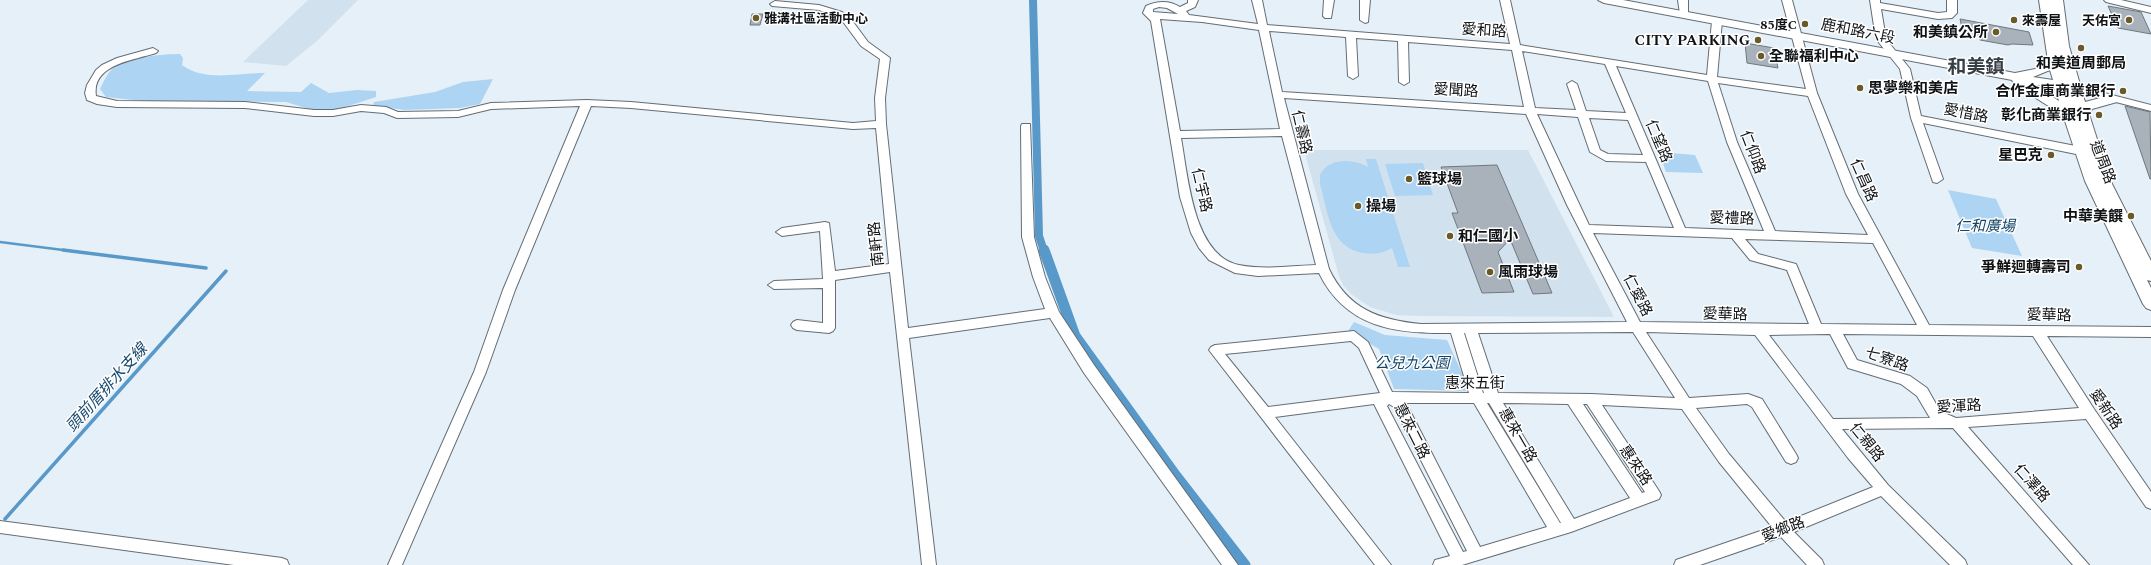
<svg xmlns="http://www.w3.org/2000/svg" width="2151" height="565" viewBox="0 0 2151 565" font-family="Spectral,'Noto Sans TC',serif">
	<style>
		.built { fill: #d1e1ee }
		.green { fill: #add4f2 }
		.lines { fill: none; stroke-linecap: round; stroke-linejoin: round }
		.stream-far1 { stroke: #5899c9; stroke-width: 2.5 }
		.stream { stroke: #5899c9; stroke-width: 3.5 }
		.canal-far1 { stroke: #5899c9; stroke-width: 8 }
		.canal { stroke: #5899c9; stroke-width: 11 }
		.building { fill: #a9b2ba; stroke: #6f787f }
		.minor-casing { stroke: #646d74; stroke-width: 2 }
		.major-casing { stroke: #646d74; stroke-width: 2 }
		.minor { fill: #fff; fill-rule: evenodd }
		.major { fill: #fff; fill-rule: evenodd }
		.poi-dot { fill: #6a5a28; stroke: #fff; stroke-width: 1.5 }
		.labels { text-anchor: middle; stroke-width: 3; stroke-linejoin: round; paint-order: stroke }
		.far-poi-label { font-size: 13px; font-weight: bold; fill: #101316; stroke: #fff; text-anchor: start }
		.street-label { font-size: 15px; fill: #101316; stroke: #fff }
		.poi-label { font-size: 15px; font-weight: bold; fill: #101316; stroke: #fff; text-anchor: end }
		.park-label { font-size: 15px; font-style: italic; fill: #144667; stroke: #fff }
		.water-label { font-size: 16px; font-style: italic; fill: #1a4b6d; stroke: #fff }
		.district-label { font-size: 19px; font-weight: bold; fill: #373f46; stroke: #fff }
	</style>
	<rect width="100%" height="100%" fill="#e6f0f8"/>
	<!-- built -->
	<g class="built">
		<path d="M308 0H358L317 41 286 66 243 62Z"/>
		<path d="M1304 150H1528L1614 317 1421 316 1396 315 1370 307 1351 294 1343 285 1339 276Z"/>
	</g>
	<!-- green -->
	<g class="green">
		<path d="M180 54 183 58 182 65C204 82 239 73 265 73L247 91 301 92 311 83 329 93 357 90 376 91V97L336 110 309 109 286 102 141 101 106 97 100 89C104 81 109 69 118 64 128 57 167 54 180 54Z"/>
		<path d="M493 79 480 104 460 108 404 110 373 105 374 102 435 92 463 82Z"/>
		<path d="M1659 152 1695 155 1703 173 1666 172Z"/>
		<path d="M1366 159H1376L1410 267H1398L1392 248C1384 253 1373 255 1363 253 1329 247 1328 211 1320 184V175C1329 157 1353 159 1368 167Z"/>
		<path d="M1423 163 1433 195 1395 196 1385 164Z"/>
		<path d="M1948 190 1996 199 2022 256 1972 248Z"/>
		<path d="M1354 322 1385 335 1447 340 1470 391 1394 389 1379 349 1348 331Z"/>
	</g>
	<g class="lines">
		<!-- stream-far1 -->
		<path class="stream-far1" d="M0 242 71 251"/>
		<!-- stream -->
		<g class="stream">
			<path d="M63 250 206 268"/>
			<path d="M5 519 226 271"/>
		</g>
		<!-- canal-far1 -->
		<path class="canal-far1" d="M1033 0 1039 236 1044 251"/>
		<!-- canal -->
		<path class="canal" d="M1044 250 1075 336 1173 472 1245 565"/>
	</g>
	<!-- building -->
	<g class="building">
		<path d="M2108 6 2141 12 2151 34 2118 28Z"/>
		<path d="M752 14H763L760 25H750Z"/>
		<path d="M1960 19 2029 32 2033 45 2012 44 2008 45 1980 40 1979 35 1963 32Z"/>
		<path d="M1745 43 1774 48 1778 68 1747 63Z"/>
		<path d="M2125 106 2150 112 2151 179H2150Z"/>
		<path d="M1497 165 1528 237 1552 293 1533 294 1510 239 1498 252 1514 292 1482 293 1452 213H1458L1441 167Z"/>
	</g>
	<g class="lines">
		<!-- minor casing -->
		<g class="minor-casing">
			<g id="minor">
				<path d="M1188 0H1198L1195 7 1186 11 1189 15 1258 24 1252 0H1262L1267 25 1510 44 1500 0H1510L1520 45 1707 75 1712 21 1717 18 1722 21 1717 77 1806 89 1782 0H1792L1817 93 1858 194 1929 325 2151 327V337L2047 336 2094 409 2151 492V509L2146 507 2086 419 1968 427 2089 565H2073L1953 428 1842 429 1888 485 1965 560 1967 565H1950L1881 496 1794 532 1822 560 1824 565H1807L1781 537 1700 565H1674L1676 560 1772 527 1719 462 1682 409 1602 405 1659 491 1661 495 1659 499 1571 532 1462 565H1433L1435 560 1450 556 1374 404 1275 417 1391 565H1375L1209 350 1211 347 1215 345 1354 331 1368 342 1392 392 1469 393 1451 333C1396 334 1346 328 1319 273L1258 276 1235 273 1209 260 1199 248 1191 233 1180 197 1151 21 1143 13 1146 6C1157 1 1169 0 1180 7L1188 3ZM1159 7 1167 8 1178 14 1153 12V9ZM1160 19 1202 22 1259 30 1280 129 1180 131ZM1269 31 1346 37 1348 76 1353 79 1358 76 1356 38 1398 41 1399 82 1404 85 1409 82 1408 42 1512 50 1524 107 1282 92ZM1522 51 1605 64 1626 113 1586 111 1577 84 1572 81 1567 84 1576 110 1535 108ZM1616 66 1708 81 1727 142 1764 231 1685 228ZM1718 83 1808 96 1846 194 1868 235 1775 231 1737 142ZM1284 98 1526 114 1567 205 1627 322 1421 324C1379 320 1348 309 1329 269ZM1537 114 1578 117 1590 152 1606 161 1646 162 1674 228 1589 225ZM1589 118 1628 120 1643 155 1608 154 1600 150ZM1282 136 1316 265C1291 266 1264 270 1239 265 1193 256 1188 176 1181 138ZM1593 233 1732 238 1750 260 1787 270 1809 324 1640 322ZM1745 239 1873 243 1917 325 1821 324 1796 264 1758 254ZM1633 332 1675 398 1591 394 1498 393 1478 333ZM1646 332 1755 335 1848 458 1873 487 1786 522 1729 454 1696 408 1747 404 1752 407 1786 462 1791 464 1796 462 1798 458 1796 454 1762 399 1748 394 1689 398ZM1464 333H1465L1484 393H1483ZM1830 334 1848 368 1901 384 1917 396 1930 418 1833 419 1769 335ZM1843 334 2033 336 2079 408 1956 418 1940 411 1927 388 1910 376 1857 360ZM1351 341 1359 348 1380 393 1268 407 1225 354ZM1406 403H1474L1547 527 1480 547ZM1487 403H1489L1561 523H1560ZM1503 403 1568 404 1630 498 1574 519ZM1389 404 1394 407 1467 551 1463 552 1387 406ZM1583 404H1587L1645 492 1642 493Z"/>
				<path d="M1324 0H1334L1331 18H1325L1323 16Z"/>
				<path d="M1360 0H1370L1368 22 1365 23 1360 20Z"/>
				<path d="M1678 0H1688V16L1685 17 1680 14Z"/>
				<path d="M1870 0H1880V3L1938 13 1947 12V0H1957V13L1952 18 1938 19 1881 9 1886 39 1910 69 1921 116 2081 147 2085 149 2086 151 2085 153 2081 155 1923 123 1943 179 1937 183 1933 182 1911 118 1900 69 1876 39Z"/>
				<path d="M2104 0H2121L2151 7V13L2106 2Z"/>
				<path d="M775 1 819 5 842 12 851 19 868 42 890 58 885 98 886 124 908 328 1045 309 1033 277 1022 237 1021 126 1022 124H1030L1034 237 1045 277 1059 312 1094 365 1238 565H1222L1084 373 1050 318 909 338 936 565H922L890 272 835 280V328L833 331 829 333 797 330 793 328 791 325 793 322 797 320 823 323V288L774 289 768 285 774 281 823 279 820 231 782 236 776 232 782 228 825 222 829 223 835 271 889 264 876 128 853 129 631 108 591 106 515 290 486 372 402 565H388L474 372 503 290 580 106 491 109 458 117 397 118 384 113 361 111 333 116H314L245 108 117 107 97 104 87 100 85 93 87 85 96 70 102 65 117 58 153 48 158 51 156 53C135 60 91 64 96 96L117 101 245 102 314 110H333L361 105 386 107 398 112 458 111 491 103 587 100 631 102 853 123 876 121 875 98 880 59 861 46 844 23 836 16 819 10 772 6 770 4Z"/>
				<path d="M2073 85 2151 105V111L2069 90V86Z"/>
				<path d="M0 521 282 558 287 560 289 565H234L0 533Z"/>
			</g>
		</g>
		<!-- major casing -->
		<g class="major-casing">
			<path id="major" d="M1598 0H1623L2015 73 2035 69 2048 61 2039 0H2051L2053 15 2051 0H2063L2069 46 2085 102 2112 95 2118 99 2117 102 2092 109 2089 114 2110 180 2151 261V281L2147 280 2151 288V310L2146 308 2143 304 2085 181 2064 118 2050 107 2014 84 2012 80 1604 3ZM2050 70 2053 80 2033 77ZM2032 84 2056 89 2059 101Z"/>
		</g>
		<!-- minor -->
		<use href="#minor" class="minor"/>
		<!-- major -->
		<use href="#major" class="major"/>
	</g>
	<!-- markers -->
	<g class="poi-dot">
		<circle cx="756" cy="18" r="4"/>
		<circle cx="2014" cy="20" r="4"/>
		<circle cx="2129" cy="20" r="4"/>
		<circle cx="1805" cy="24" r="4"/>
		<circle cx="1996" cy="32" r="4"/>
		<circle cx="1758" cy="40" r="4"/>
		<circle cx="2081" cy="48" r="4"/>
		<circle cx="1761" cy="56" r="4"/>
		<circle cx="1860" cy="88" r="4"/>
		<circle cx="2123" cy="91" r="4"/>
		<circle cx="2099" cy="115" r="4"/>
		<circle cx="2051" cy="155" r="4"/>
		<circle cx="1409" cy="179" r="4"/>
		<circle cx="1358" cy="206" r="4"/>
		<circle cx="2131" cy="216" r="4"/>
		<circle cx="1450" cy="236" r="4"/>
		<circle cx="2079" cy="267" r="4"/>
		<circle cx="1490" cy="272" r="4"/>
	</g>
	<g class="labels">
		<!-- far-poi labels -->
		<g class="far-poi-label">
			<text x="764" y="23">雅溝社區活動中心</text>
			<text x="2022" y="25">來壽屋</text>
			<text x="2121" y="25" text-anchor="end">天佑宮</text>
			<text x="1797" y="29" text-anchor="end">85度C</text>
		</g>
		<!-- street labels -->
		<g class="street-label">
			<text transform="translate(1484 30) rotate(4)" y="5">愛和路</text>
			<text transform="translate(1858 31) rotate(11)" y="5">鹿和路六段</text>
			<text transform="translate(1456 90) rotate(3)" y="5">愛聞路</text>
			<text transform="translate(1966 113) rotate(11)" y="5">愛惜路</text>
			<text transform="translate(1302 132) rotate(77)" y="5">仁壽路</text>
			<text transform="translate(1659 141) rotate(67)" y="5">仁望路</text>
			<text transform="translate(1753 152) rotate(69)" y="5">仁仰路</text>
			<text transform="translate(2103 162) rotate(69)" y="5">道周路</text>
			<text transform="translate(1864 180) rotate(66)" y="5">仁昌路</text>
			<text transform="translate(1202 190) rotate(77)" y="5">仁宇路</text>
			<text transform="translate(1732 218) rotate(2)" y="5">愛禮路</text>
			<text transform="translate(876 244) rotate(-96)" y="5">南軒路</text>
			<text transform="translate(1638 295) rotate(63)" y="5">仁愛路</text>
			<text transform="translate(1725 314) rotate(1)" y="5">愛華路</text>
			<text transform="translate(2049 315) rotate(1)" y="5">愛華路</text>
			<text transform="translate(1887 359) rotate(19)" y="5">七寮路</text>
			<text x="1475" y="388">惠來五街</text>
			<text transform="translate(1959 406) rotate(-3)" y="5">愛渾路</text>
			<text transform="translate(2106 409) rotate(56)" y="5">愛新路</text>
			<text transform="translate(1412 431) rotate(63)" y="5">惠來二路</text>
			<text transform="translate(1518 435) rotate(60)" y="5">惠來一路</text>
			<text transform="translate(1867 442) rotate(51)" y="5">仁親路</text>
			<text transform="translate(1636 465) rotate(56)" y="5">惠來路</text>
			<text transform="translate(2032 483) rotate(48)" y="5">仁澤路</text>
			<text transform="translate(1783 529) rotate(-21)" y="5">愛鄉路</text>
		</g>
		<!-- poi labels -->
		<g class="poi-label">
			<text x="1988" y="37">和美鎮公所</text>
			<text x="1750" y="45">CITY PARKING</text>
			<text x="1769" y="61" text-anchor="start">全聯福利中心</text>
			<text x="2081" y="68" text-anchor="middle">和美道周郵局</text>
			<text x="1868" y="93" text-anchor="start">思夢樂和美店</text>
			<text x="2115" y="96">合作金庫商業銀行</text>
			<text x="2091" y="120">彰化商業銀行</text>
			<text x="2043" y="160">星巴克</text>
			<text x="1417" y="184" text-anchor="start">籃球場</text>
			<text x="1366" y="211" text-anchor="start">操場</text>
			<text x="2123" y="221">中華美饌</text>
			<text x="1458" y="241" text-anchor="start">和仁國小</text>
			<text x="2071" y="272">爭鮮迴轉壽司</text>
			<text x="1498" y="277" text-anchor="start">風雨球場</text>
		</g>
		<!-- park labels -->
		<g class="park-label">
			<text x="1985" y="231">仁和廣場</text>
			<text x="1412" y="368">公兒九公園</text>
		</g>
		<!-- water labels -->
		<g class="water-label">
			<text transform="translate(106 387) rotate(-48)" y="6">頭前厝排水支線</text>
		</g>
		<!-- district labels -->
		<g class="district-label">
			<text x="1976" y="73">和美鎮</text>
		</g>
	</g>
</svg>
